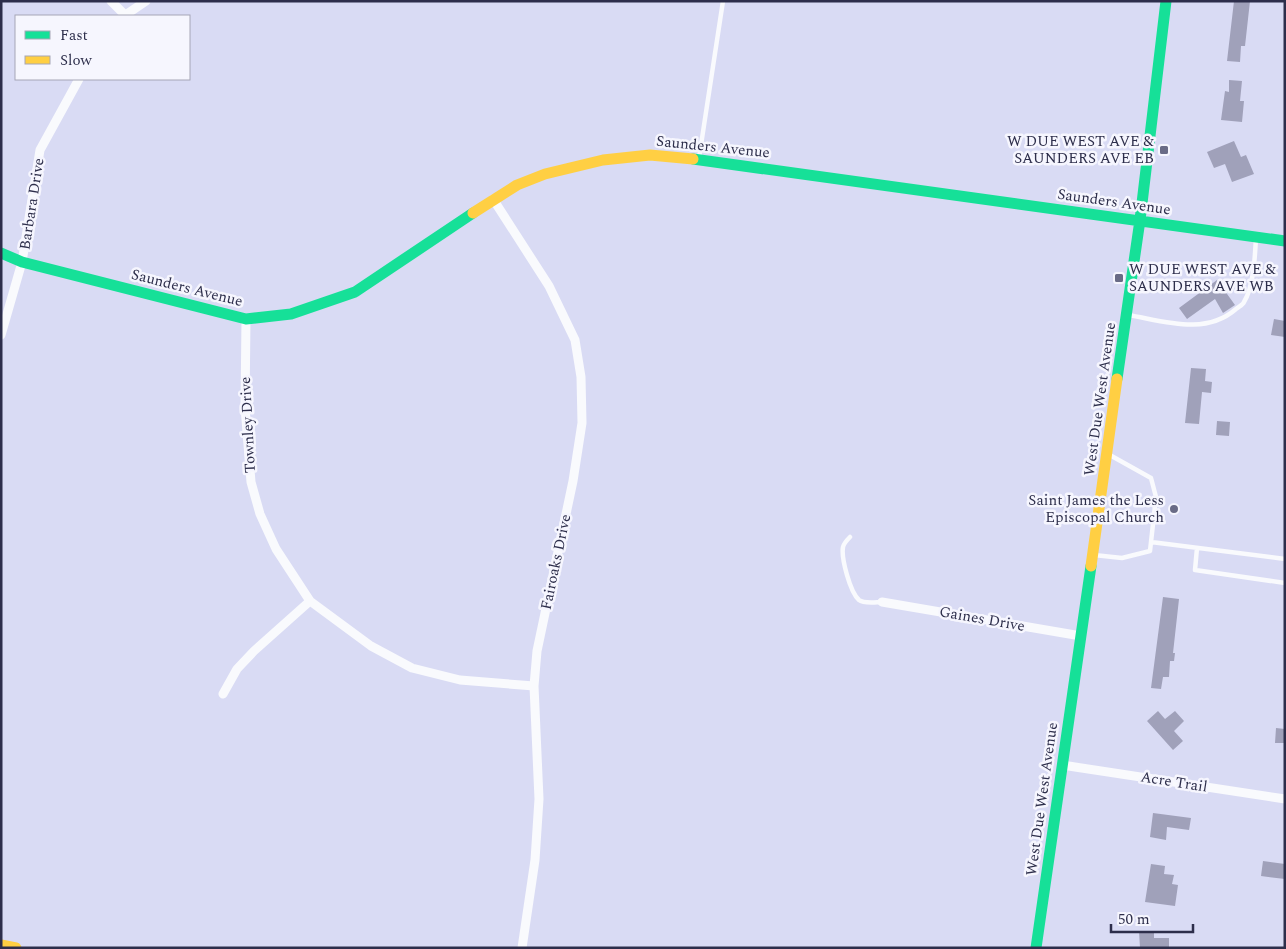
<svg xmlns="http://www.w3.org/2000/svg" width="1286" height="949" font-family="Spectral,serif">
<rect width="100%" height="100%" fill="#d9dbf4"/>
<path fill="#a0a1ba" d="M 1234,1 L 1250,1 L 1245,46 L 1241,46 L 1240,62 L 1227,61 Z
M 1229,80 L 1242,81 L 1240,101 L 1244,101 L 1242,122 L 1221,120 L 1225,91 L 1229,92 Z
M 1234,141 L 1241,157 L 1246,155 L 1254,174 L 1232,182 L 1225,164 L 1214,168 L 1207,152 Z
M 1217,280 L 1235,305 L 1223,313 L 1215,299 L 1187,319 L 1179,308 Z
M 1274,319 L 1285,321 L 1285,337 L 1271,335 Z
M 1191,368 L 1206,369 L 1205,381 L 1212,382 L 1211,393 L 1202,392 L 1199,424 L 1185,423 Z
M 1217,421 L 1230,422 L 1229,436 L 1216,435 Z
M 1163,597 L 1179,599 L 1173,653 L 1175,653 L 1174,661 L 1170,661 L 1169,677 L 1163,677 L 1161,689 L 1151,688 Z
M 1158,711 L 1165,719 L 1175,711 L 1184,721 L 1174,731 L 1183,741 L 1173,750 L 1147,721 Z
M 1276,728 L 1285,729 L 1285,743 L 1275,743 Z
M 1153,813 L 1191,818 L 1189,830 L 1167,827 L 1166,840 L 1150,837 Z
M 1263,861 L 1285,864 L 1285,879 L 1261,876 Z
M 1151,864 L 1165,866 L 1164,874 L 1174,875 L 1172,884 L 1178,885 L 1175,906 L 1145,902 Z
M 1139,931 L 1154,931 L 1154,938 L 1169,938 L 1169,948 L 1140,948 Z"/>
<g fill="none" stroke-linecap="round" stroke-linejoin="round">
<path stroke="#f9fafd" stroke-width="4.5" d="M 699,158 L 723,1
M 1128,315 C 1164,321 1205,336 1236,309 C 1238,307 1243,305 1244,302 C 1254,286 1255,255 1256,237
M 850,537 C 847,540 844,543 843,547 C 841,558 850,592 859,600 C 864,604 876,602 882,602
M 1151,542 L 1285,559
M 1197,548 L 1195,570 L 1285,583
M 1094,555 L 1122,558 L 1150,551 L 1156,497 L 1151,478 L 1108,454"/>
<path stroke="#f9fafd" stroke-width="9" d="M 111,1 L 125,15
M 124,16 L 146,1
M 493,199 L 549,286 L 575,340 L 581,377 L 582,423 L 573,481 L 537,651 L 534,686 L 539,799 L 535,860 L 522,948
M 246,319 L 245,407 L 251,482 L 260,514 L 276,549 L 310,601 L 371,646 L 412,668 L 460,680 L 534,686
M 1,335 L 22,262 L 40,150 L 79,79
M 882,602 L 1081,636
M 223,694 L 237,669 L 254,651 L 310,601
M 1062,765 L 1285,799"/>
<path stroke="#16e098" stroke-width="11" d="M 693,159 L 1285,241
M 1,253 L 22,262 L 246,319 L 291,314 L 355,292 L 473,213
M 1117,379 L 1140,220 L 1166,1
M 1036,948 L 1091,566"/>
<path stroke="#ffcf43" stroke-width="11" d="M 473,213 L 517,185 L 545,174 L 603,160 L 650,155 L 693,159
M 1091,566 L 1117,379
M 1,945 L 16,948"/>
</g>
<g fill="#696b86" stroke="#f6f6fe" stroke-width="2">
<rect x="1159" y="145" width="10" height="10" rx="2.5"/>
<rect x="1114" y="273" width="10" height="10" rx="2.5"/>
<circle cx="1174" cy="509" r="5"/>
</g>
<g text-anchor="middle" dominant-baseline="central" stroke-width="5" stroke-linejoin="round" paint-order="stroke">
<g font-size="15" fill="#2d2e4b" stroke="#f6f6fe" text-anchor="end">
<text x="1154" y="141">W DUE WEST AVE &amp;<tspan x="1154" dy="17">SAUNDERS AVE EB</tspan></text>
<text x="1129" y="269" text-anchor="start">W DUE WEST AVE &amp;<tspan x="1129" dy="17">SAUNDERS AVE WB</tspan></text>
<text x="1164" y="500">Saint James the Less<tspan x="1164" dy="17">Episcopal Church</tspan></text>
</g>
<g font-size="15" fill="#2d2e4b" stroke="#f6f6fe">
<text transform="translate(713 147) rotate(6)">Saunders Avenue</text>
<text transform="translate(1114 202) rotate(8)">Saunders Avenue</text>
<text transform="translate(32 204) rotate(-81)">Barbara Drive</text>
<text transform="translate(187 288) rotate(14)">Saunders Avenue</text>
<text transform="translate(1100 399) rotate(-82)">West Due West Avenue</text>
<text transform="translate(248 425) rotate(-93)">Townley Drive</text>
<text transform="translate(556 562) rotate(-78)">Fairoaks Drive</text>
<text transform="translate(982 619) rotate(10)">Gaines Drive</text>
<text transform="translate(1174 782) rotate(9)">Acre Trail</text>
<text transform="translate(1042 799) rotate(-82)">West Due West Avenue</text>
</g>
</g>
<rect width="1286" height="949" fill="none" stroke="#2d2e4b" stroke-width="5"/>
<rect x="15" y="15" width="175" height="65" fill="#f6f6fe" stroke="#a6a6b6"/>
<rect x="25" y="31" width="25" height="8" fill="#16e098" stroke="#a6a6b6"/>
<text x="60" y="40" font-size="15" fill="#2d2e4b">Fast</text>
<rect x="25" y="56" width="25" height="8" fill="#ffcf43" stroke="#a6a6b6"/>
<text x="60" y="65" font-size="15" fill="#2d2e4b">Slow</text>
<path d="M1111 924v8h82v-8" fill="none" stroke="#2d2e4b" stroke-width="2.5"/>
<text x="1118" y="924" font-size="15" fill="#2d2e4b" stroke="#f6f6fe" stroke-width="4" paint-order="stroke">50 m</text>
</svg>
